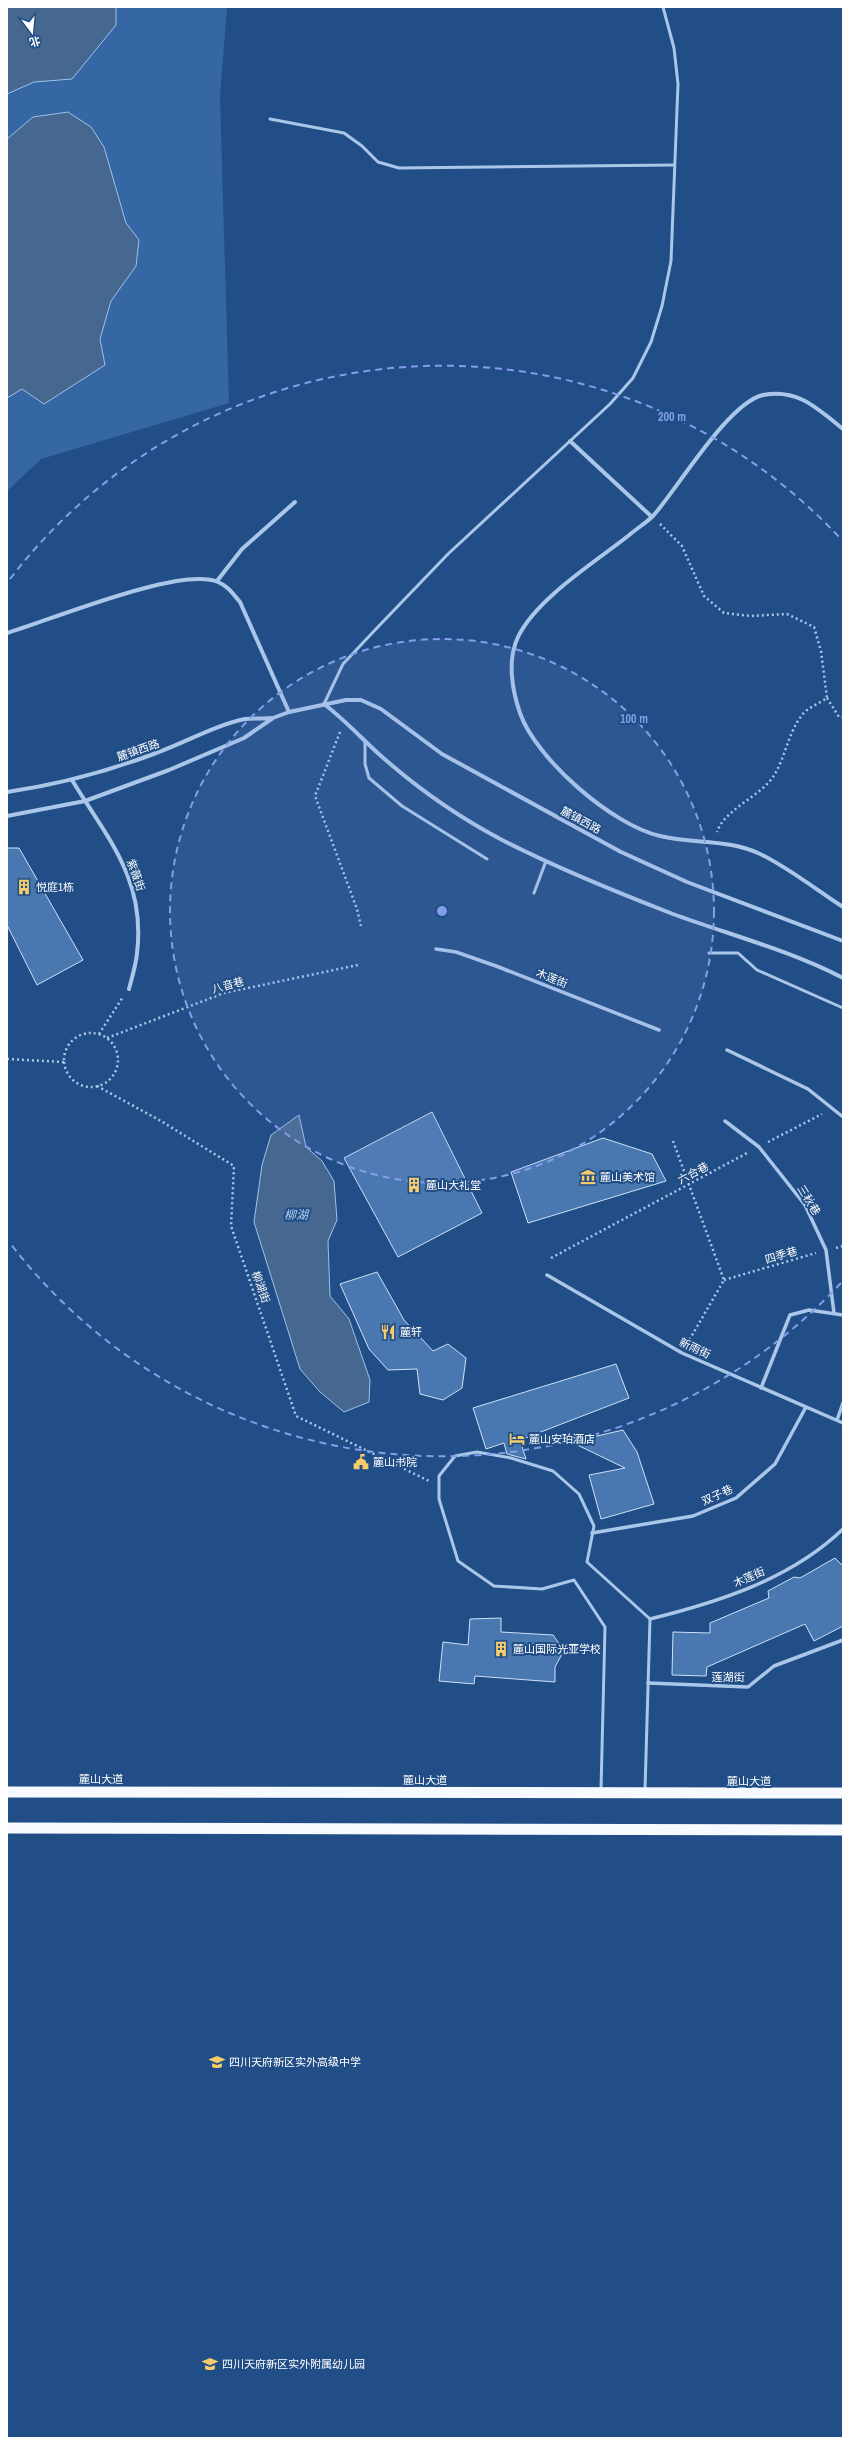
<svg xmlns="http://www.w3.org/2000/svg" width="850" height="2445" font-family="'Archivo Narrow','Noto Sans SC',sans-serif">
<rect width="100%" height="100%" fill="#214e86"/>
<path fill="#3467a3" d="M 7,7 L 227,7 L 220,97 L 229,403 L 41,459 L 7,491 Z"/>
<path fill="#466790" stroke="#9ec2eb" d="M 7,7 L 116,7 L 116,25 L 72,79 L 34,82 L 7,94 Z
M 68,112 L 91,127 L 104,147 L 126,223 L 139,240 L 136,266 L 111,301 L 100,339 L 105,365 L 44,404 L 22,389 L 7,398 L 7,139 L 33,117 Z
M 299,1115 L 306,1147 L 322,1161 L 334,1181 L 337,1220 L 328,1241 L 330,1296 L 349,1319 L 370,1380 L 369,1402 L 344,1412 L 320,1392 L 300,1369 L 254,1222 L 262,1165 L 271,1135 Z"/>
<path fill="#4977af" stroke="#cfe1f7" d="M 7,848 L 19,848 L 83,960 L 37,985 L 7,925 Z
M 432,1112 L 482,1213 L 398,1257 L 344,1158 Z
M 603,1138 L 652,1154 L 666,1181 L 528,1223 L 511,1172 Z
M 377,1272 L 404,1320 L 433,1351 L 448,1344 L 466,1358 L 462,1388 L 443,1400 L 420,1394 L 417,1369 L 388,1370 L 369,1349 L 340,1284 Z
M 616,1364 L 629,1398 L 520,1440 L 526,1459 L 507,1454 L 504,1443 L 486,1449 L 473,1408 Z
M 623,1430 L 637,1452 L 654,1504 L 601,1519 L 589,1475 L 625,1468 L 571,1442 Z
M 835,1558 L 843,1566 L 843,1626 L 814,1641 L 805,1624 L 707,1667 L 706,1676 L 672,1675 L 673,1632 L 710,1633 L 710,1623 L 769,1598 L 768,1591 L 794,1577 L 800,1578 Z
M 501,1618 L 501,1632 L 553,1635 L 560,1645 L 561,1656 L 555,1667 L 555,1682 L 475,1676 L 474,1684 L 439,1681 L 443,1642 L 468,1645 L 470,1619 Z"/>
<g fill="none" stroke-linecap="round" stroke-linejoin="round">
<path stroke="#aac7ea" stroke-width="2.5" stroke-dasharray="2 3" stroke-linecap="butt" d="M 660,524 L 682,546 L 704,596 L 724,613 L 751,616 L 787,614 L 814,627 L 821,651 L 827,698 C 820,703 807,708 802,715 C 788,733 785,759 773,777 C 759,797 724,810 717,832
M 827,698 L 839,717 L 843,717
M 340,732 L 315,796 L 357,909 L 361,926
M64 1060a27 27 0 1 1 54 0a27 27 0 1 1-54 0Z
M 99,1034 L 123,997
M 107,1038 L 224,993 L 358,965
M 7,1059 L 64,1062
M 97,1086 L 161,1121 L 234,1166 L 231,1226 L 296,1416 L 429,1481
M 673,1141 L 724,1280 L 687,1344
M 768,1142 L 822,1114
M 836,1248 L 843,1246
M 551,1258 L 749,1152
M 724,1280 L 816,1253"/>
<path stroke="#aac7ea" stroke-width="3" d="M 270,119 L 344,133 L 362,146 L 378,162 L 399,168 L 673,165
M 324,704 L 343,664 L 375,630 L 448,554 L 610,404 L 633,378 L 651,342 L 662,306 L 671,261 L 678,84 L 674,48 L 663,7
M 365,740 L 365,764 L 369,778 L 402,806 L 487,859
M 534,893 L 546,861
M 709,953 L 738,953 L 757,970 L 843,1008
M 601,1790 L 605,1627 L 574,1580 L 542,1589 L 494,1586 L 458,1561 L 439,1499 L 439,1476 L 455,1456 L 477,1452 L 511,1458 L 553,1471 L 579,1494 L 594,1526 L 587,1562 L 650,1619 L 645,1790"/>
<path stroke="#aac7ea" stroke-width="3.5" d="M 436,949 L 456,952 L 496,966 L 659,1030
M 727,1050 L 808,1089 L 843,1117
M 725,1121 L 759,1147 L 805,1205 L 826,1250 L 834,1313
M 547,1275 L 682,1353 L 843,1423
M 761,1388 L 790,1315 L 809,1310 L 843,1315
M 837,1420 L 843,1403
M 592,1533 L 693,1516 L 736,1498 L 775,1464 L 806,1407
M 650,1619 C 719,1602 791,1579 843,1529
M 648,1683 L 748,1687 L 774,1666 L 843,1640"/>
<path stroke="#aac7ea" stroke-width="4" d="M 843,429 C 818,409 798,388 763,395 C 728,403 678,488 653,516 C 646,523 636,529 628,536 C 595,562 536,599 518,637 C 507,660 512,690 520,713 C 536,759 612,825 660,836 C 692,844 728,839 758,853 C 785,865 818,891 843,907
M 570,441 L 652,517
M 217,581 L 242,549 L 295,502
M 7,633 C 51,620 180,566 218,582 C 228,586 233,594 240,602 L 289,712
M 324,704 C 345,720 361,738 380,755 C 417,788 460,818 504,841 C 559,869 616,892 673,914 C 730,935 789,950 843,978
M 72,780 C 107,838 146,879 137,953 C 136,965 132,977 129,989
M 7,792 C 55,785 102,773 148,756 C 181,745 212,726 245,719 C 253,718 263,719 272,718
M 7,816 L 85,801 L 169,770 L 244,738 L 273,718 L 289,712 L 346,700 L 361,700 L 381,709 L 442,754 L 621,852 L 687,882 L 843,941"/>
<path stroke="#f6fafe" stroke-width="11" d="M 7,1792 L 843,1793
M 7,1828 L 843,1830"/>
</g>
<circle cx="442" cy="911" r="272" fill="#839eea" fill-opacity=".12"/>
<g fill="none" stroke="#839eea" stroke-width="2" stroke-dasharray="7 5">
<circle cx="442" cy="911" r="272"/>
<path d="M841 1283A545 545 0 0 1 10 1243M10 579A545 545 0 0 1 841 539"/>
</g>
<defs>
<symbol id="building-bare" viewBox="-9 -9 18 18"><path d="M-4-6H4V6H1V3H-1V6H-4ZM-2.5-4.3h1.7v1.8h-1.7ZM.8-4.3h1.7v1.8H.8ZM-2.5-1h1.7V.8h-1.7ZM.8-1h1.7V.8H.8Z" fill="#f7cd6b" stroke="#214e86" stroke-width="2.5" paint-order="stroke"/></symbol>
<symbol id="museum-bare" viewBox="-9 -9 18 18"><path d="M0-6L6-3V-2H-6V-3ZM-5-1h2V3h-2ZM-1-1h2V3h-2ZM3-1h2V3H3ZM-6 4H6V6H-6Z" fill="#f7cd6b" stroke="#214e86" stroke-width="2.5" paint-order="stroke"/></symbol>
<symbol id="restaurant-bare" viewBox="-9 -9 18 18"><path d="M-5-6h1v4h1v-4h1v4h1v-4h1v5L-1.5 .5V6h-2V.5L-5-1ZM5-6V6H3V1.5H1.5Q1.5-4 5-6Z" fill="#f7cd6b" stroke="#214e86" stroke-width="2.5" paint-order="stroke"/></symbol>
<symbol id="hotel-bare" viewBox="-9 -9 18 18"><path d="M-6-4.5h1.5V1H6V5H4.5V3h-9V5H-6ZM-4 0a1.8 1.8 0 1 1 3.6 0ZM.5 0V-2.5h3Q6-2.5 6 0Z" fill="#f7cd6b" stroke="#214e86" stroke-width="2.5" paint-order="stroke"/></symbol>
<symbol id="civic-bare" viewBox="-9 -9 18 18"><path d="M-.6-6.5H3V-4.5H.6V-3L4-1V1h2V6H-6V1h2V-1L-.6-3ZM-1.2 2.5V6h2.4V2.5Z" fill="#f7cd6b" stroke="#214e86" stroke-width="2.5" paint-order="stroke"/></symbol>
<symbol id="school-bare" viewBox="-9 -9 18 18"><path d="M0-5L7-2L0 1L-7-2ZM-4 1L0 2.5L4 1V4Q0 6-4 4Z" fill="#f7cd6b" stroke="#214e86" stroke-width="2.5" paint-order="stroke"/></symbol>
</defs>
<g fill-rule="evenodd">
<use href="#building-bare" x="13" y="876" width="22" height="22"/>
<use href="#museum-bare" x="577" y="1166" width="22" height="22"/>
<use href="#building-bare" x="403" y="1174" width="22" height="22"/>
<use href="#restaurant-bare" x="377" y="1321" width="22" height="22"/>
<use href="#hotel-bare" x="506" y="1428" width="22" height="22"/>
<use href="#civic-bare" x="350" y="1451" width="22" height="22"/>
<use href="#building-bare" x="490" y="1638" width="22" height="22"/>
<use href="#school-bare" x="206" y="2051" width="22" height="22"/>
<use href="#school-bare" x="199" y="2353" width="22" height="22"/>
</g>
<g text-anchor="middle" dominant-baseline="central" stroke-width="4" stroke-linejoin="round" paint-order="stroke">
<g font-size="11" fill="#fff" stroke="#214e86">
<text transform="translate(138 750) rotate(-19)">麓镇西路</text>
<text transform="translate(581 820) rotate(28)">麓镇西路</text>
<text transform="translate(136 875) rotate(71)">紫薇街</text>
<text transform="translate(552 978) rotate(22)">木莲街</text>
<text transform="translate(228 985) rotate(-15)">八音巷</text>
<text transform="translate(693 1173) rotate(-28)">六合巷</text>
<text transform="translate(809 1200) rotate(59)">三秋巷</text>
<text transform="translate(781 1255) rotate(-16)">四季巷</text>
<text transform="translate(261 1287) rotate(71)">柳湖街</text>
<text transform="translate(695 1348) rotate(25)">新雨街</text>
<text transform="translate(717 1495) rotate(-25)">双子巷</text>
<text transform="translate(749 1577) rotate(-24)">木莲街</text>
<text x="728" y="1677">莲湖街</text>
<text x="101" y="1779">麓山大道</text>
<text x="425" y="1780">麓山大道</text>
<text x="749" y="1781">麓山大道</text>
</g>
<g font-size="11" fill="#fff" stroke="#214e86" text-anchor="start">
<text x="36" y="887">悦庭1栋</text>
<text x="600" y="1177">麓山美术馆</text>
<text x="426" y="1185">麓山大礼堂</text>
<text x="400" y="1332">麓轩</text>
<text x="529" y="1439">麓山安珀酒店</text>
<text x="373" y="1462">麓山书院</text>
<text x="513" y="1649">麓山国际光亚学校</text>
<text x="229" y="2062">四川天府新区实外高级中学</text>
<text x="222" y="2364">四川天府新区实外附属幼儿园</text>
</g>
<g font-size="12" font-style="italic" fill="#b6d1f1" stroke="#214e86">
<text x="296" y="1215">柳湖</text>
</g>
</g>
<circle cx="442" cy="911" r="6" fill="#839eea" stroke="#214e86" stroke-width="2"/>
<g font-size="12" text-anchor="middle" font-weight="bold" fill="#839eea" stroke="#214e86" stroke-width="4" stroke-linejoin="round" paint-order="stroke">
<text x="672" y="421">200 m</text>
<text x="634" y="723">100 m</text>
</g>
<rect width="850" height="2445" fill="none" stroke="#ffffff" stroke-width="16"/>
<g transform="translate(32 32) rotate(164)" stroke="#214e86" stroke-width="3" paint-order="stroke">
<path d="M0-3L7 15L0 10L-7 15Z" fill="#ffffff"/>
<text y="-6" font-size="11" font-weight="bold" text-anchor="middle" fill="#ffffff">北</text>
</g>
</svg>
